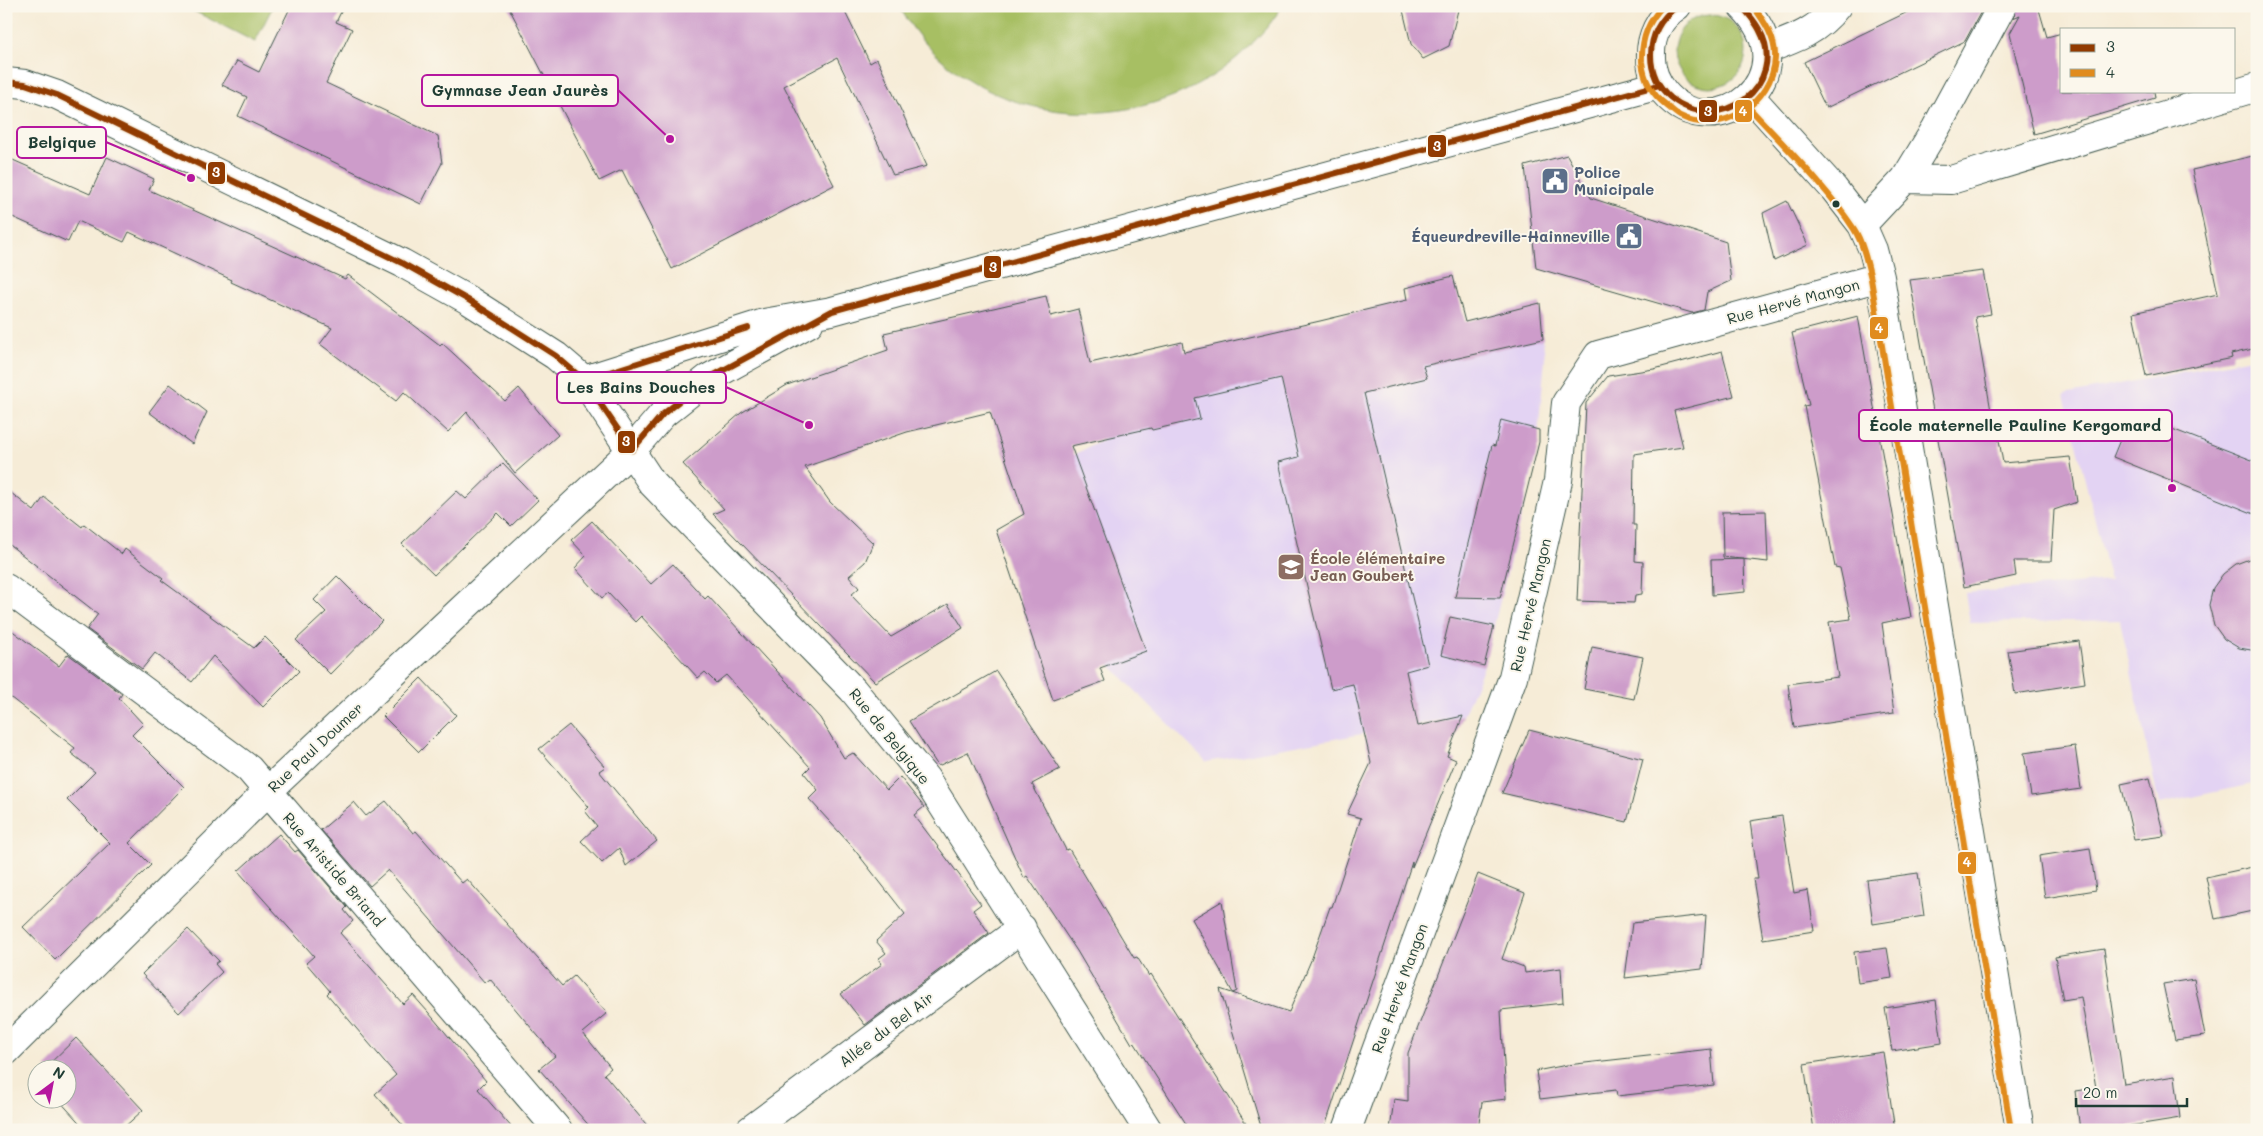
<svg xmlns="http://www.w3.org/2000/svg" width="2263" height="1136" font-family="Mali,sans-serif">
<rect width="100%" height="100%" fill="#fbf7ec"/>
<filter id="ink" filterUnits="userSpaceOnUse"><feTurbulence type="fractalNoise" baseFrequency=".02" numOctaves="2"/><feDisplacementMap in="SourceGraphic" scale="10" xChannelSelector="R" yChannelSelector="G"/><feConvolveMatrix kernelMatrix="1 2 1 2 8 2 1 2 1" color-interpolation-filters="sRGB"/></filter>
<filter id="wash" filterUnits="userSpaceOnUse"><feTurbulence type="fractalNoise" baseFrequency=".0096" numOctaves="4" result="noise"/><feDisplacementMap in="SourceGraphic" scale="20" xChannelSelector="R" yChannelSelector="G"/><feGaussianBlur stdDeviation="1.12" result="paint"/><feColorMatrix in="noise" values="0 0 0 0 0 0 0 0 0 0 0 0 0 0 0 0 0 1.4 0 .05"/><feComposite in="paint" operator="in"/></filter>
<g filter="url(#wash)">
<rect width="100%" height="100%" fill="#f6ecd7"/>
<path fill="#e3d3f3" d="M 1453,276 L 1465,322 L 1539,303 L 1545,359 L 1536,456 L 1484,666 L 1463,716 L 1206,762 L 1109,664 L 1038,469 L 1074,455 L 1107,438 L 1144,398 L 1133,353 L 1182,342 L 1185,352 L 1320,321 L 1407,300 L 1405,288 Z
M 2257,357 L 2257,783 L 2159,804 L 2120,620 L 1970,623 L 1965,593 L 2110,581 L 2064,395 Z"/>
<path fill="#a7bf64" stroke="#637e4c" d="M 184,6 L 273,6 L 255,42 Z
M 899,6 L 1282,6 C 1271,25 1256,40 1240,55 C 1140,145 967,130 899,6 Z
M1674 51a36 36 0 1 1 72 0a36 36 0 1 1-72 0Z"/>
<g id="blocks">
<path fill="#cd9cca" d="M 291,6 L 344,6 L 336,22 L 352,29 L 326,83 L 438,136 L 442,163 L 421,204 L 238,116 L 247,97 L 222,85 L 237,61 L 259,72 Z
M 508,6 L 842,6 L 870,63 L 877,59 L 927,166 L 893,175 L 837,58 L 784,86 L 834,185 L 672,269 L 622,170 L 599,181 Z
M 1402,6 L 1459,6 L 1449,46 L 1423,59 L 1411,44 Z
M 1920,6 L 1984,6 L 1965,41 L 1826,108 L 1804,62 Z
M 2018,6 L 2038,6 L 2047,37 L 2062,33 L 2062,91 L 2154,91 L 2155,98 L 2034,134 L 2010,33 L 2020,15 L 2013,18 Z
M 1567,155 L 1591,198 L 1726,242 L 1731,281 L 1707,292 L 1704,310 L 1692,313 L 1536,268 L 1525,166 Z
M 2257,155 L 2257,348 L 2231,354 L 2232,358 L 2146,376 L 2133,313 L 2218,294 L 2192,170 Z
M 6,157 L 90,194 L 107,157 L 154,179 L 149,190 L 345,279 L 348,275 L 440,345 L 442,343 L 505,401 L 519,388 L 558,435 L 515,473 L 467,412 L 448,432 L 404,392 L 396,401 L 320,344 L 332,328 L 231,282 L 232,280 L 129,232 L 124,242 L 78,221 L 68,242 L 6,214 Z
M 1787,201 L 1808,245 L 1774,261 L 1763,213 Z
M 1983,271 L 1991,314 L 1975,317 L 1991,411 L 1994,411 L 2003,463 L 2070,457 L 2077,502 L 2054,510 L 2051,561 L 2014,561 L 2016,576 L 1964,587 L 1910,280 Z
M 1453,276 L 1465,322 L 1540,303 L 1543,339 L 1423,366 L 1427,378 L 1364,393 L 1428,665 L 1406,671 L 1418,726 L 1463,716 L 1447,756 L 1456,760 L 1412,867 L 1412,862 L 1324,1130 L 1262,1130 L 1220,989 L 1289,1012 L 1312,958 L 1330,907 L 1332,907 L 1361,818 L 1347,814 L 1371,763 L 1353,684 L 1331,689 L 1278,462 L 1299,457 L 1281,378 L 1195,398 L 1200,419 L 1152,430 L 1151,428 L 1071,446 L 1146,651 L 1100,668 L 1105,681 L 1053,700 L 996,530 L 1024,514 L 990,412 L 907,432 L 805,467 L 830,502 L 873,543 L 865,562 L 849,576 L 859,588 L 851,595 L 891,637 L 948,604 L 963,628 L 875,682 L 713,514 L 724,509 L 683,464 L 741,413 L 787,385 L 888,350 L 884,333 L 1046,296 L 1051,316 L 1078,309 L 1090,363 L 1182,342 L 1184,352 L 1320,321 L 1407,300 L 1405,288 Z
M 1858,316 L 1911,617 L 1882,623 L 1894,713 L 1794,728 L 1788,684 L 1838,677 L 1829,622 L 1851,619 L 1840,568 L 1835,567 L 1804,406 L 1809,405 L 1792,333 Z
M 1722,351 L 1734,396 L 1674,411 L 1683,447 L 1634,454 L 1633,525 L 1636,525 L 1635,561 L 1643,562 L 1642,594 L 1635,595 L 1634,603 L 1577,601 L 1586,403 L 1608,376 L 1654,369 Z
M 170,384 L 207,412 L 192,444 L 149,412 Z
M 2131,413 L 2257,462 L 2257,515 L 2113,457 Z
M 1501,420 L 1539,430 L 1539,442 L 1500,598 L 1455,597 L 1492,445 L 1495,446 Z
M 503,463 L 538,500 L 511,526 L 498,513 L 434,575 L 402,544 L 457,491 L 466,499 Z
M 6,489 L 34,511 L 44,497 L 82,527 L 84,524 L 122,554 L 125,549 L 163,578 L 161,580 L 254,648 L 265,637 L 299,671 L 263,707 L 213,656 L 192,682 L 155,653 L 142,669 L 87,629 L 98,614 L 6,542 Z
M 1766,511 L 1768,562 L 1723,557 L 1722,512 Z
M 592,521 L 651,584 L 673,564 L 705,599 L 708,596 L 820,718 L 844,758 L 853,753 L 887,790 L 900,777 L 924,807 L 914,815 L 981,904 L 973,910 L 989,933 L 865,1025 L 841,994 L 882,964 L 878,959 L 886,953 L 876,941 L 905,914 L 850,844 L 809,799 L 818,790 L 804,773 L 810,767 L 726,675 L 716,683 L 705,672 L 698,678 L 641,616 L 635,622 L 608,593 L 602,598 L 575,568 L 586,556 L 571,540 Z
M 2257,556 L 2257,651 L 2239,648 L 2224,639 L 2214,625 L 2209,605 L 2213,588 L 2223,574 L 2236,564 Z
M 1744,559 L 1745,592 L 1712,595 L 1711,560 Z
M 337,576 L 382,621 L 330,674 L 296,640 L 326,612 L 314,600 Z
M 1450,617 L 1494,626 L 1484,666 L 1441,655 Z
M 6,626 L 59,666 L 68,654 L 122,694 L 119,698 L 143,724 L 132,735 L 184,787 L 129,843 L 151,865 L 55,960 L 23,927 L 110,843 L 67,800 L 95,772 L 71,753 L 75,748 L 6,694 Z
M 2079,641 L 2085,683 L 2015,694 L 2008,651 Z
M 1592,647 L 1643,657 L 1634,699 L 1584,689 Z
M 996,671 L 1060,769 L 1032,784 L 1066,850 L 1069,849 L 1134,958 L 1137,957 L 1149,976 L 1151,974 L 1250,1130 L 1190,1130 L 1134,1042 L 1132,1044 L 1077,951 L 1027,876 L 1024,878 L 968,752 L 938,766 L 909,721 Z
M 421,678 L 456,715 L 419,752 L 383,716 Z
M 569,725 L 605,767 L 599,771 L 657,841 L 626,866 L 619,848 L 602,863 L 581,841 L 597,826 L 585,811 L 589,807 L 539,749 Z
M 1529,730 L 1643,759 L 1627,822 L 1502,793 Z
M 2075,746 L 2081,789 L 2031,796 L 2024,753 Z
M 2150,778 L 2164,836 L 2134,840 L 2121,784 Z
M 386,801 L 413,833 L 416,831 L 462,883 L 467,879 L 562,986 L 574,976 L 607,1013 L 583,1033 L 611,1068 L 604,1074 L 651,1130 L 593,1130 L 539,1069 L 555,1056 L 490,979 L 485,983 L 388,870 L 370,886 L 321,830 L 354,802 L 366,816 Z
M 1782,816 L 1794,893 L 1808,890 L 1814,931 L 1763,939 L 1753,879 L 1758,879 L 1750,821 Z
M 279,834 L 295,852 L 298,850 L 347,907 L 344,910 L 353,921 L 340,933 L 403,1004 L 413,995 L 428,1012 L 486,1081 L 478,1089 L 514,1130 L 407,1130 L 375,1094 L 396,1075 L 327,994 L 330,991 L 306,963 L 314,956 L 238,871 Z
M 2090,848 L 2096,890 L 2045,898 L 2039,856 Z
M 2257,866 L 2257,910 L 2215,919 L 2206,877 Z
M 1918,873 L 1924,916 L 1873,924 L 1867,880 Z
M 1478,874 L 1525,893 L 1502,959 L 1524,967 L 1525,973 L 1561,968 L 1563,1003 L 1501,1010 L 1506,1099 L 1482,1102 L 1478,1130 L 1390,1130 L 1394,1099 L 1408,1101 L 1408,1053 Z
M 1222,901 L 1237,991 L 1233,993 L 1192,919 Z
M 1706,915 L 1702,969 L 1625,978 L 1632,923 Z
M 188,929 L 219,961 L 215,964 L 222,972 L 179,1013 L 142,974 Z
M 1887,948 L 1892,978 L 1858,983 L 1854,952 Z
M 2104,949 L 2124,1084 L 2175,1076 L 2180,1118 L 2130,1126 L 2130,1130 L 2080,1130 L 2075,1091 L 2096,1088 L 2081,997 L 2063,1000 L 2055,957 Z
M 2194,979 L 2205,1036 L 2175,1040 L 2163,984 Z
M 1936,1000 L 1942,1043 L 1892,1051 L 1885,1008 Z
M 76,1038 L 143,1110 L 121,1130 L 86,1130 L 57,1098 L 68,1098 L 68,1068 L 45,1068 Z
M 1711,1049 L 1714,1085 L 1617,1096 L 1616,1090 L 1540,1099 L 1536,1071 L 1567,1065 Z
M 1883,1052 L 1895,1130 L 1814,1130 L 1804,1064 Z"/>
</g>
</g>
<g filter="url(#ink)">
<use href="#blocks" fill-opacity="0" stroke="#3f574c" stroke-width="1"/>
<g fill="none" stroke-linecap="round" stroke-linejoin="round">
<defs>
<path id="minor" d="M 1677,6 C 1659,18 1650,37 1651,58 C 1651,71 1656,82 1664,92 C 1714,152 1812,75 1742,6
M 1767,49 C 1795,39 1818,31 1837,6
M 6,82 L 25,84 L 57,95 L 402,263 L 470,301 L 556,356 L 584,380 L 652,483 L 853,690 L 926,779 L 1148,1130
M 1750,96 L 1834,189 L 1862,225 L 1873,250 L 1880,277 L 2020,1130
M 1905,179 L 1951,180 L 2257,87
M 1862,225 L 1905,179 L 1936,128 L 2002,6
M 584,380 L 764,323 L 832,311 L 1659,85
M 6,588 L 249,769 L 558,1130
M 6,1051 L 268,791 L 632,450 L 663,414 L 707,379 L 809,323
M 750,1130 L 1022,928
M 1347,1130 L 1513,677 L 1558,481 L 1566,403 L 1598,355 L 1880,277"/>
</defs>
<use href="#minor" stroke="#3f574c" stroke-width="30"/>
<use href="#minor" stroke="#fff" stroke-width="28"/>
<defs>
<path id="bus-1" d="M 1677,6 C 1661,18 1651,34 1651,55 C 1651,73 1658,87 1671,98 C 1722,138 1788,83 1760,31 C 1756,22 1748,14 1742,6
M 6,82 L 25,84 L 57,95 L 402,263 L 470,301 L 556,356 L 584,380 L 632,450 L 663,414 L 707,379 L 832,311 L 1659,85
M 584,380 L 748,328"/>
<path id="bus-2" d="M 1663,6 C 1648,21 1641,41 1642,62 C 1644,79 1652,94 1665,104 C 1670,108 1675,113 1680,116 C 1722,137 1773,102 1775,58 C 1776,38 1764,21 1753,6
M 1744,102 C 1780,142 1824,183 1854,229 C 1863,243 1867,262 1871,279 L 2011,1130"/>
</defs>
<use href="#bus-1" stroke="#fbf7ec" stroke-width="10"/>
<use href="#bus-2" stroke="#fbf7ec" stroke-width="10"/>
<use href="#bus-1" stroke="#913b01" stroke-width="6"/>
<use href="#bus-2" stroke="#e08b1e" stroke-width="6"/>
</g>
</g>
<defs>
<symbol id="civic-square" viewBox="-11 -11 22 22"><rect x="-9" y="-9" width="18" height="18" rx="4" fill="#5c6f8a" stroke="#fbf7ec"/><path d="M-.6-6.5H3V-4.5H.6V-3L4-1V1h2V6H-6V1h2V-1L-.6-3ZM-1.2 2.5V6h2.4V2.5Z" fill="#fff"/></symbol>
<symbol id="school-square" viewBox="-11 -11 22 22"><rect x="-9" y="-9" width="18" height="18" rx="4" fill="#8d6e63" stroke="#fbf7ec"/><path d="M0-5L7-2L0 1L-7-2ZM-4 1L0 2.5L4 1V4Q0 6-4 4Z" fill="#fff"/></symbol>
</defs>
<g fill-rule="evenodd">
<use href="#civic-square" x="1539" y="165" width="32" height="32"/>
<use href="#civic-square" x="1613" y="220" width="32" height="32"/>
<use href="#school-square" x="1275" y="551" width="32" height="32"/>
</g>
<circle fill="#1f3d34" stroke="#fbf7ec" stroke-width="2" cx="1836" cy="204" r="4.5"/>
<g text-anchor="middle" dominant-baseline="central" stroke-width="4" stroke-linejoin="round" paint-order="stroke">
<g font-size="15" font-weight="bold" fill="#4e5e75" stroke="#fbf7ec" text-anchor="start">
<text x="1574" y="172">Police<tspan x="1574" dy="17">Municipale</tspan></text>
<text x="1610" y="236" text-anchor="end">Équeurdreville-Hainneville</text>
</g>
<g font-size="15" fill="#1f3d34" stroke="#fbf7ec">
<text transform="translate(1793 301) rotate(-15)">Rue Hervé Mangon</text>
<text transform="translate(1530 605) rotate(-77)">Rue Hervé Mangon</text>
<text transform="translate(890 736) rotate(51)">Rue de Belgique</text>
<text transform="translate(315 747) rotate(-43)">Rue Paul Doumer</text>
<text transform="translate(334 869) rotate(49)">Rue Aristide Briand</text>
<text transform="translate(1399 988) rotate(-70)">Rue Hervé Mangon</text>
<text transform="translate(886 1029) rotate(-37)">Allée du Bel Air</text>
</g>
<g font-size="15" font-weight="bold" fill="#785e54" stroke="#fbf7ec" text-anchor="start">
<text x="1310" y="558">École élémentaire<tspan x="1310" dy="17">Jean Goubert</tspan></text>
</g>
</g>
<path fill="none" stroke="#b5179e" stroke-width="2" d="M670 139L618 90M191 178L106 142M809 425L726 387M2172 488L2172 426"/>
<g fill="#b5179e" stroke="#fbf7ec" stroke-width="2">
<circle cx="670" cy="139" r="5"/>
<circle cx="191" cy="178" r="5"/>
<circle cx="809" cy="425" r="5"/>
<circle cx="2172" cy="488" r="5"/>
</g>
<g fill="#fbf7ec" stroke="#b5179e" stroke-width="2">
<rect x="422" y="75" width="196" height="31" rx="5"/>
<rect x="17" y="127" width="89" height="31" rx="5"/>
<rect x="557" y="372" width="169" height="31" rx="5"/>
<rect x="1859" y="410" width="313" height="31" rx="5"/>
</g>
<g font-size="16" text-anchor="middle" font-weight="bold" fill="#1f3d34">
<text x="520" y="96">Gymnase Jean Jaurès</text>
<text x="62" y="148">Belgique</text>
<text x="641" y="393">Les Bains Douches</text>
<text x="2015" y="431">École maternelle Pauline Kergomard</text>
</g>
<g stroke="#fbf7ec" stroke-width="2">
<rect x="1734" y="99" width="19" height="24" rx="5" fill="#e08b1e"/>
<rect x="1698" y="99" width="20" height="24" rx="5" fill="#913b01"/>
<rect x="1427" y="134" width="20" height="24" rx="5" fill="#913b01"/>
<rect x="207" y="161" width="19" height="24" rx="5" fill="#913b01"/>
<rect x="983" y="255" width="19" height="24" rx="5" fill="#913b01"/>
<rect x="1869" y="316" width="20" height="24" rx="5" fill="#e08b1e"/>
<rect x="617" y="430" width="19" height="24" rx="5" fill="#913b01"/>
<rect x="1957" y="851" width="20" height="24" rx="5" fill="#e08b1e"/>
</g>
<g font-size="14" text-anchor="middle" font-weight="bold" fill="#fff">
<text x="1743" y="116">4</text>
<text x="1708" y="116">3</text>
<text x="1437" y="151">3</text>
<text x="216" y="177">3</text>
<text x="993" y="272">3</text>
<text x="1879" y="333">4</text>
<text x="626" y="446">3</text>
<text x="1967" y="867">4</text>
</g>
<rect width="2263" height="1136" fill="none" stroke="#fbf7ec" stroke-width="25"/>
<rect x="2060" y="28" width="175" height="65" fill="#fbf7ec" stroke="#a3ada2"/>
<rect x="2070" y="44" width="25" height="8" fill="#913b01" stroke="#a3ada2"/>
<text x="2106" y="52" font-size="15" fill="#1f3d34">3</text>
<rect x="2070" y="69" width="25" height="8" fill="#e08b1e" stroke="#a3ada2"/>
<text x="2106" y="78" font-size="15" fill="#1f3d34">4</text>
<g transform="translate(52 1084) rotate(32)"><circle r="24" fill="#fbf7ec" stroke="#a3ada2"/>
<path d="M0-4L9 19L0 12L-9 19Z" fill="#b5179e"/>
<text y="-8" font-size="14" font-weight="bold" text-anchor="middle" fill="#1f3d34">N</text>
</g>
<path d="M2076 1098v8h111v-8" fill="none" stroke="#1f3d34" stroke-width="2.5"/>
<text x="2083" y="1098" font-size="15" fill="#1f3d34" stroke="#fbf7ec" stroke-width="4" paint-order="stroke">20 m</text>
</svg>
